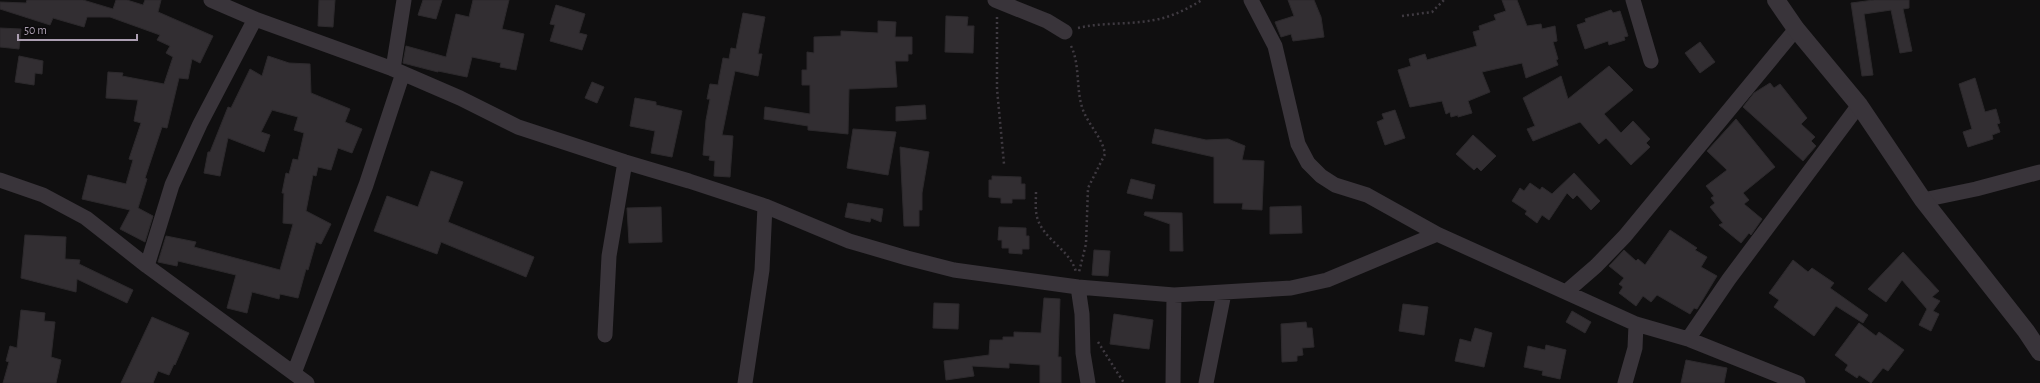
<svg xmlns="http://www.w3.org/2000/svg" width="2040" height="383" font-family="'Alegreya Sans',sans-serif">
<rect width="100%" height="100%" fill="#100f10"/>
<path fill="#322e32" stroke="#2c292c" d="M 27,0 L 83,0 L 113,9 L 116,0 L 127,0 L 143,5 L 145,0 L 161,0 L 158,12 L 213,36 L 200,63 L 192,59 L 188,79 L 179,78 L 167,128 L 162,127 L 145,178 L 147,179 L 138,208 L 153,216 L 145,242 L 120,229 L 130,210 L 82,199 L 88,175 L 126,184 L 133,160 L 129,159 L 141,123 L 134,121 L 138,100 L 106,98 L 108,72 L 123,73 L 122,76 L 164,84 L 173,57 L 166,53 L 170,46 L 157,40 L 160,35 L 110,17 L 87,17 L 84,27 L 53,18 L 50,25 L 0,9 L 0,2 L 26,3 Z
M 319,0 L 335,0 L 333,27 L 318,26 Z
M 423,0 L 442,0 L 436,19 L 418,15 Z
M 473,0 L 509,0 L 502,29 L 524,34 L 516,70 L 500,67 L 501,63 L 472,57 L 467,77 L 438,71 L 438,72 L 403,63 L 406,46 L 446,57 L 456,14 L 469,17 Z
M 1288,0 L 1314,0 L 1321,17 L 1324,37 L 1293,41 L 1291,34 L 1281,37 L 1275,22 L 1294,16 Z
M 1502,0 L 1517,0 L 1527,26 L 1541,24 L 1542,29 L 1555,26 L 1557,41 L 1553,42 L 1558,59 L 1556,60 L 1558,65 L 1526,78 L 1522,63 L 1482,72 L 1490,92 L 1468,101 L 1472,113 L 1458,117 L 1458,115 L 1451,117 L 1450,112 L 1446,114 L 1442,101 L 1410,107 L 1398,70 L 1411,66 L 1409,59 L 1425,54 L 1427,60 L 1477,46 L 1473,32 L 1480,30 L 1479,26 L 1496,20 L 1494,15 L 1506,11 Z
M 1874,0 L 1909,0 L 1909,8 L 1903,9 L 1912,51 L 1900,53 L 1891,10 L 1864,14 L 1873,75 L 1862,76 L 1851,3 Z
M 556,5 L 585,14 L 579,33 L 587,35 L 582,50 L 550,41 L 555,25 L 550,24 Z
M 1611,10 L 1613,13 L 1620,11 L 1628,36 L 1624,37 L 1625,40 L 1609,45 L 1608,41 L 1585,49 L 1577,25 L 1586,22 L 1585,19 Z
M 743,13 L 765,17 L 758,54 L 762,54 L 758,76 L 735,71 L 722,135 L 733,136 L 730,177 L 714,176 L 715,161 L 709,160 L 710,156 L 703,155 L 706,120 L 710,99 L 707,99 L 710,84 L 718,85 L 723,58 L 729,59 L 731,48 L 736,49 Z
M 946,16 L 968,17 L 967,26 L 974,26 L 973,53 L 945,52 Z
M 878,21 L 896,22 L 895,37 L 912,37 L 912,54 L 908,54 L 908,61 L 895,61 L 897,87 L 849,89 L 848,134 L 808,130 L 808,126 L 764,119 L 765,107 L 810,114 L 810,85 L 802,85 L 802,70 L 807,70 L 807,52 L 814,53 L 814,37 L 841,36 L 841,31 L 878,33 Z
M 0,28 L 21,29 L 19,49 L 0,47 Z
M 1700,42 L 1715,62 L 1700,73 L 1685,53 Z
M 19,56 L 43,61 L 42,74 L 35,73 L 34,85 L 15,82 Z
M 268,56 L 289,63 L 310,64 L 311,93 L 350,109 L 345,122 L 362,129 L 352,153 L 338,148 L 331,170 L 318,167 L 316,176 L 313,175 L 306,211 L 331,224 L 321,244 L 316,242 L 308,270 L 306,269 L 298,298 L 280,294 L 279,299 L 252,292 L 247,313 L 227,308 L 236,275 L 178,261 L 177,266 L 158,262 L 166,236 L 196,242 L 194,247 L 280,270 L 293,224 L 283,223 L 284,193 L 282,193 L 286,173 L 289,174 L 293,159 L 298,160 L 304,133 L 294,130 L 298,117 L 272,110 L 261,132 L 270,135 L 264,152 L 228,138 L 220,176 L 204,173 L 208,152 L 210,152 L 228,107 L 231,108 L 250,69 L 262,76 Z
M 1609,66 L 1633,90 L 1604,114 L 1621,133 L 1633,121 L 1650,139 L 1646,143 L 1650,147 L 1631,165 L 1606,138 L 1599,144 L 1580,122 L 1533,141 L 1527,129 L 1535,126 L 1523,98 L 1561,76 L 1568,99 Z
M 1975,78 L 1985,112 L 1996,109 L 2000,123 L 1997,124 L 2000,132 L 1992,135 L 1993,139 L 1968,147 L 1963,132 L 1972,129 L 1959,84 Z
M 592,82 L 604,87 L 597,103 L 585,98 Z
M 1770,83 L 1774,88 L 1780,84 L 1807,118 L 1801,124 L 1815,137 L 1811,141 L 1816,146 L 1803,161 L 1743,107 L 1754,93 Z
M 635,98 L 656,102 L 656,105 L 682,111 L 672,157 L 651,153 L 655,131 L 630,126 Z
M 925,105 L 926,119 L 896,121 L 896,107 Z
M 1395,110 L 1405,138 L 1385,145 L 1377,122 L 1384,119 L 1382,114 Z
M 1736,119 L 1775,167 L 1743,193 L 1749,200 L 1744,204 L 1762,219 L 1751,235 L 1749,233 L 1741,243 L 1719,225 L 1723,223 L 1710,207 L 1715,203 L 1711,198 L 1714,196 L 1706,186 L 1727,170 L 1707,151 Z
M 853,129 L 896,132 L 888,175 L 847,168 Z
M 1155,129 L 1206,140 L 1228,139 L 1245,146 L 1242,160 L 1264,161 L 1262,210 L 1242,209 L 1243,203 L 1214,203 L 1214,157 L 1152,143 Z
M 1473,135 L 1496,156 L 1481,171 L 1477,167 L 1474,170 L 1456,154 Z
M 900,147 L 929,152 L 922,193 L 922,210 L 919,210 L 919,226 L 904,226 Z
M 431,171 L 463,182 L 448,222 L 534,257 L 526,277 L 441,242 L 437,254 L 374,231 L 387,196 L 418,207 Z
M 1574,173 L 1600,201 L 1591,210 L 1577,195 L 1573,199 L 1567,193 L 1549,220 L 1542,215 L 1537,223 L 1525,214 L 1527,211 L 1512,201 L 1520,188 L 1524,191 L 1530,183 L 1540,190 L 1542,187 L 1552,194 Z
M 992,176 L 1021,177 L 1021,184 L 1025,184 L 1025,199 L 1012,199 L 1012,203 L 1001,203 L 1001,198 L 989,197 L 989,180 L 992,180 Z
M 1131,179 L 1155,185 L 1152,199 L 1127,193 Z
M 848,203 L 883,209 L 881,222 L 871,218 L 870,222 L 845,217 Z
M 1301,206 L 1302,233 L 1270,234 L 1270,207 Z
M 661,207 L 662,242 L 629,243 L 627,208 Z
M 1145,212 L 1182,213 L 1183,251 L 1170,251 L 1170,224 L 1144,215 Z
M 999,227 L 1026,228 L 1026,236 L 1029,236 L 1029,249 L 1022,249 L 1022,254 L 1009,253 L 1009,248 L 1002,248 L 1002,240 L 998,240 Z
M 1670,230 L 1697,248 L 1695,250 L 1707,257 L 1701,267 L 1717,276 L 1697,309 L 1694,308 L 1690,314 L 1657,295 L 1651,302 L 1643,296 L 1636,306 L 1619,293 L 1623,287 L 1619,284 L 1624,278 L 1609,266 L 1624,250 L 1636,261 L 1638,259 L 1645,265 Z
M 25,235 L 66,237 L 65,259 L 80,260 L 79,264 L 133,290 L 127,303 L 77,279 L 76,292 L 21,278 Z
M 1094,250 L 1110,251 L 1108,276 L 1092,275 Z
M 1903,252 L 1939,291 L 1932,297 L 1940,301 L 1933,311 L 1939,314 L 1931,331 L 1919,325 L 1927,309 L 1902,280 L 1886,302 L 1868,289 Z
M 1793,260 L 1808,272 L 1812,268 L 1834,283 L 1830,288 L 1868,315 L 1863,323 L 1836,306 L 1814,336 L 1774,307 L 1779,300 L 1769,293 Z
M 1044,298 L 1060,299 L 1058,357 L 1061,357 L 1061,383 L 1040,383 L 1040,365 L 1009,363 L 1009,368 L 972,366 L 974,376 L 946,380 L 944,361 L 989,355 L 990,340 L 1003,340 L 1003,337 L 1014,337 L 1014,332 L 1041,333 Z
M 934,303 L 959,304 L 958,329 L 933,328 Z
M 1403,304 L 1428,307 L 1424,335 L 1399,331 Z
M 21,310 L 45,313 L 44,321 L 55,322 L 51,357 L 61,360 L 56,383 L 3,383 L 9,362 L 6,361 L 10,346 L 17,348 Z
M 1572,311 L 1591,322 L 1585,333 L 1566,322 Z
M 1114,314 L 1153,320 L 1149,349 L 1110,344 Z
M 152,317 L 189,333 L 175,365 L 174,364 L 169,375 L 158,371 L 153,383 L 121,383 Z
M 1306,322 L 1307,328 L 1312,328 L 1314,347 L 1302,348 L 1303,355 L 1297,356 L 1297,361 L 1282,362 L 1281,324 Z
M 1859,323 L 1876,336 L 1879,332 L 1904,350 L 1888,371 L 1883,368 L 1871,383 L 1859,375 L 1857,378 L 1845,370 L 1848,365 L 1835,355 Z
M 1475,328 L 1492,333 L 1484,367 L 1455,361 L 1460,339 L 1471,342 Z
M 1546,345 L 1566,350 L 1560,379 L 1542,375 L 1543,371 L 1524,367 L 1528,346 L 1545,350 Z
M 1686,360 L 1727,368 L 1724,383 L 1681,383 Z"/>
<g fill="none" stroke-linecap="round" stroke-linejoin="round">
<path stroke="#3f3a41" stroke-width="2.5" stroke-dasharray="2 3" stroke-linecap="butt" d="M 1402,16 L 1432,12 L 1444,0
M 997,17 L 997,89 L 1004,164
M 1078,28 C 1103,22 1129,25 1154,20 C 1172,17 1187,9 1202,0
M 1071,46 C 1080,64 1076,88 1082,107 C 1087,124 1102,136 1105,154 L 1088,188 L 1086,244 L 1079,272
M 1036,192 C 1036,201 1035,209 1037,217 C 1043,240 1070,249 1076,272
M 1098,342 L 1124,383"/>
<path stroke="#39343a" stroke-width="15" d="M 211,0 L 255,19 L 393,69 L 460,98 L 518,127 L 625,162 L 689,181 L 765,206 L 849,241 L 907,258 L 954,270 L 1078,287 L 1174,295 L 1291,288 L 1327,280 L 1437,234
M 995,0 L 1047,21 L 1065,32
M 1251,0 L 1275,46 L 1298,144 L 1308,163 L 1321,176 L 1335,185 L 1367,195 L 1437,234 L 1636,324 L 1688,339 L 1798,383
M 1633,0 L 1651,61
M 393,69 L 404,0
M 0,180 L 43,195 L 86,218 L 147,266 L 307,383
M 1923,200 L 1976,189 L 2040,172
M 147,266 L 172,185 L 200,124 L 255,19
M 1078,287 L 1082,314 L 1083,353 L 1088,383
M 1566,292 L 1596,266 L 1625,236 L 1796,29
M 605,335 L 609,256 L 625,162
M 1688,339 L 1729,279 L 1859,105
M 294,373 L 366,185 L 403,73
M 745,383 L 762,270 L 765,206
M 1173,383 L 1174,295
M 1206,383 L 1224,293
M 1625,383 L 1635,348 L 1636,324"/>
<path stroke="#39343a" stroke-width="18" d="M 1776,0 L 1796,29 L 1859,105 L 1923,200 L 2026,331 L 2040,352"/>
</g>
<path d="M18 34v6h119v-6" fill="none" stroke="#ac9fb2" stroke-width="2"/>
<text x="24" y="34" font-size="12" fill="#ac9fb2" stroke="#0b0a0b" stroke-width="3" paint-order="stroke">50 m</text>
</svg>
